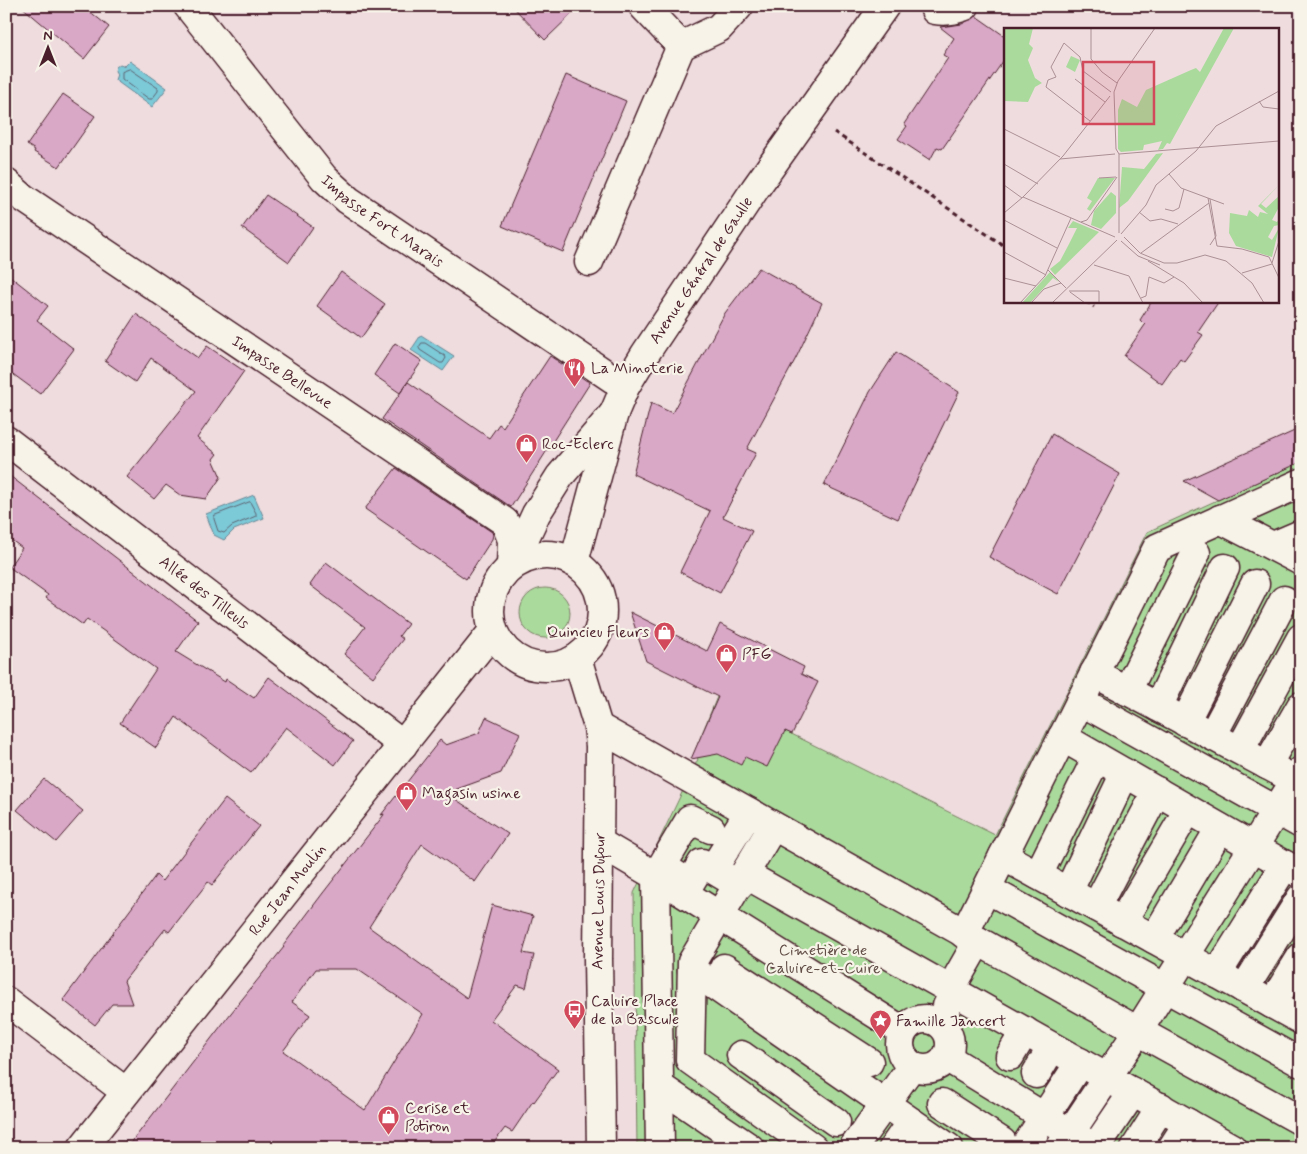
<svg xmlns="http://www.w3.org/2000/svg" width="1307" height="1154" font-family="Mynerve,sans-serif">
<rect width="100%" height="100%" fill="#eedcde"/>
<filter id="ink" filterUnits="userSpaceOnUse"><feTurbulence type="fractalNoise" baseFrequency=".02" numOctaves="2"/><feDisplacementMap in="SourceGraphic" scale="10" xChannelSelector="R" yChannelSelector="G"/><feConvolveMatrix kernelMatrix="1 2 1 2 8 2 1 2 1" color-interpolation-filters="sRGB"/></filter>
<g filter="url(#ink)">
<path fill="#aadb9c" stroke="#7a7d64" d="M 1301,462 L 1301,1148 L 637,1148 L 634,893 L 698,759 L 694,753 L 717,697 L 995,835 L 1147,532 Z
M520 613a25 25 0 1 1 50 0a25 25 0 1 1-50 0Z"/>
<path fill="#7bc9d8" stroke="#678593" d="M 130,61 L 167,88 L 152,107 L 115,80 L 117,74 L 115,71 L 116,67 L 120,64 L 125,66 Z
M 421,335 L 454,356 L 443,371 L 411,350 Z
M 254,495 L 264,518 L 234,530 L 224,540 L 214,535 L 206,514 Z"/>
<g fill="none" stroke-linecap="round" stroke-linejoin="round">
<path stroke="#5e6370" stroke-width="1" d="M 130,69 L 158,88 L 158,91 L 152,99 L 149,99 L 122,79 L 122,72 Z
M 422,343 L 425,343 L 445,356 L 446,358 L 443,363 L 440,363 L 420,350 L 419,348 Z
M 250,502 L 256,513 L 256,516 L 232,526 L 224,533 L 218,531 L 214,519 L 214,516 Z"/>
</g>
<path fill="#d9a8c7" stroke="#4a1f2b" fill-rule="evenodd" d="M 21,6 L 83,6 L 109,27 L 84,59 Z
M 512,6 L 580,6 L 545,40 Z
M 976,16 L 1006,37 L 1006,57 L 942,149 L 937,147 L 930,160 L 898,139 L 907,126 L 904,124 L 948,58 L 943,55 L 954,38 L 940,27 L 962,24 Z
M 566,75 L 626,101 L 563,252 L 502,226 Z
M 63,94 L 95,116 L 59,167 L 34,152 L 35,150 L 27,145 Z
M 266,195 L 313,227 L 289,262 L 242,228 Z
M 759,268 L 822,303 L 796,358 L 747,449 L 756,453 L 723,517 L 752,531 L 720,593 L 680,572 L 710,511 L 633,474 L 651,403 L 672,413 L 725,313 Z
M 341,272 L 385,304 L 361,338 L 317,306 Z
M 6,273 L 48,306 L 37,320 L 74,349 L 40,394 L 6,369 Z
M 1152,301 L 1219,301 L 1198,332 L 1203,335 L 1184,361 L 1180,358 L 1162,384 L 1124,356 L 1145,325 L 1140,320 Z
M 136,314 L 198,358 L 207,346 L 244,371 L 197,438 L 217,454 L 213,459 L 221,477 L 206,499 L 180,495 L 166,485 L 154,499 L 127,477 L 196,391 L 151,358 L 135,382 L 105,361 Z
M 395,343 L 422,361 L 400,393 L 374,375 Z
M 896,352 L 959,392 L 898,519 L 824,485 L 870,392 Z
M 550,356 L 590,383 L 511,507 L 382,419 L 408,382 L 489,438 L 499,424 L 503,427 Z
M 1301,428 L 1301,462 L 1218,500 L 1184,481 Z
M 1052,434 L 1120,474 L 1058,594 L 989,557 Z
M 396,468 L 492,532 L 493,535 L 492,539 L 466,579 L 365,509 Z
M 6,473 L 198,621 L 176,652 L 225,682 L 226,679 L 254,698 L 269,677 L 353,741 L 335,765 L 286,727 L 251,773 L 176,717 L 156,748 L 120,723 L 156,669 L 87,619 L 83,625 L 46,598 L 48,595 L 9,567 L 22,548 L 6,536 Z
M 326,562 L 408,624 L 399,636 L 403,639 L 373,677 L 344,654 L 365,627 L 310,585 Z
M 630,612 L 707,651 L 720,624 L 804,667 L 801,674 L 818,682 L 792,734 L 785,731 L 767,767 L 745,757 L 741,765 L 718,754 L 691,759 L 718,697 L 646,661 Z
M 486,717 L 520,733 L 501,773 L 446,793 L 508,834 L 475,882 L 422,844 L 369,927 L 467,998 L 492,905 L 533,916 L 523,953 L 534,955 L 526,988 L 517,985 L 491,1020 L 558,1069 L 534,1102 L 533,1101 L 512,1132 L 505,1128 L 490,1148 L 127,1148 L 231,1013 L 284,947 L 283,946 L 323,893 L 383,816 L 384,814 L 381,815 L 440,740 L 446,745 L 479,733 ZM 316,969 L 357,969 L 423,1014 L 365,1110 L 283,1051 L 310,1015 L 292,1002 Z
M 44,779 L 83,811 L 56,842 L 17,810 Z
M 225,799 L 259,826 L 212,885 L 208,882 L 169,932 L 165,929 L 124,981 L 132,1004 L 112,1004 L 95,1025 L 63,1000 L 156,875 L 162,881 Z"/>
<g fill="none" stroke-linecap="round" stroke-linejoin="round">
<defs>
<g id="minor">
<path id="s1" d="M 188,6 L 324,178 L 348,200 L 625,387"/>
<path d="M 643,6 L 681,46 L 719,28 L 739,6"/>
<path d="M 934,6 L 935,10 C 946,12 954,10 965,6"/>
<path id="s2" d="M 6,183 L 22,197 L 505,522 L 512,540 L 511,566"/>
<path d="M 589,262 L 681,46"/>
<path id="s3" d="M 6,440 L 403,745"/>
<path d="M 1220,519 L 1301,561"/>
<path d="M 1273,546 L 1301,534"/>
<path d="M 513,563 L 536,514 L 560,476 L 614,413"/>
<path d="M 1094,673 L 1301,783"/>
<path d="M 1127,691 L 1196,553"/>
<path d="M 1080,701 L 1301,824"/>
<path d="M 1158,707 L 1225,568"/>
<path d="M 1185,722 L 1255,584"/>
<path d="M 598,727 L 1138,1031 L 1301,1121"/>
<path d="M 1212,736 L 1284,600"/>
<path d="M 1062,737 L 1301,874"/>
<path d="M 1240,750 L 1301,638"/>
<path d="M 1267,765 L 1301,706"/>
<path d="M 773,826 L 692,962 L 690,1060 L 813,1148"/>
<path d="M 600,843 L 656,876 L 903,1031"/>
<path d="M 1003,856 L 1301,1020"/>
<path d="M 713,869 L 749,812"/>
<path d="M 745,874 L 1232,1148"/>
<path d="M 1038,875 L 1097,757"/>
<path d="M 656,876 L 660,1148"/>
<path d="M 687,882 L 662,866 L 690,819 L 711,829"/>
<path d="M 987,889 L 1301,1063"/>
<path d="M 1068,892 L 1125,773"/>
<path d="M 684,893 L 702,863 L 739,885"/>
<path d="M 1096,907 L 1157,791"/>
<path d="M 1122,922 L 1188,810"/>
<path d="M 964,934 L 1157,548 L 1301,483"/>
<path d="M 1154,939 L 1220,828"/>
<path d="M 724,968 L 869,1062"/>
<path d="M 692,970 L 949,1148"/>
<path d="M 1217,974 L 1285,865"/>
<path d="M 1244,989 L 1301,898"/>
<path d="M 6,1001 L 126,1092"/>
<path d="M 1272,1004 L 1301,957"/>
<path d="M 947,1006 L 955,992 L 954,983 L 978,941"/>
<circle cx="925" cy="1044" r="25"/>
<path d="M 741,1055 L 836,1122"/>
<path d="M 1010,1056 L 1025,1031"/>
<path d="M 946,1057 L 1095,1148"/>
<path d="M 1036,1074 L 1052,1047"/>
<path d="M 659,1086 L 750,1148"/>
<path d="M 942,1103 L 1002,1142"/>
<path id="s4" d="M 82,1148 L 493,631"/>
<path d="M 853,1148 L 912,1066"/>
<path d="M 893,1148 L 911,1122"/>
<path d="M 1024,1148 L 1080,1062"/>
<path d="M 1060,1148 L 1138,1031 L 1301,771"/>
<path d="M 1095,1148 L 1133,1092"/>
<path d="M 1135,1148 L 1161,1107"/>
<path d="M 1172,1148 L 1188,1123"/>
</g>
<g id="major">
<circle cx="546" cy="611" r="56"/>
<path id="s5" d="M 574,562 L 614,413 L 625,387 L 645,354 L 755,189 L 885,6"/>
<path d="M 577,658 L 598,727 L 600,746 L 598,959 L 601,1148"/>
</g>
</defs>
<use href="#minor" stroke="#4a1f2b" stroke-width="31"/>
<use href="#major" stroke="#4a1f2b" stroke-width="31"/>
<path stroke="#4a1f2b" stroke-width="3" stroke-dasharray="5 4" stroke-linecap="butt" d="M 834,132 L 1006,247
M 1086,301 L 1094,307"/>
<use href="#minor" stroke="#f7f3e8" stroke-width="28"/>
<use href="#major" stroke="#f7f3e8" stroke-width="28"/>
</g>
</g>
<defs>
<symbol id="restaurant-pin" viewBox="-11 -11 22 30"><path d="M0 17L-7.5 6A9.5 9.5 0 1 1 7.5 6Z" fill="#d1495b" stroke="#f7f3e8"/><path d="M-5-6h1v4h1v-4h1v4h1v-4h1v5L-1.5 .5V6h-2V.5L-5-1ZM5-6V6H3V1.5H1.5Q1.5-4 5-6Z" fill="#fff"/></symbol>
<symbol id="shop-pin" viewBox="-11 -11 22 30"><path d="M0 17L-7.5 6A9.5 9.5 0 1 1 7.5 6Z" fill="#d1495b" stroke="#f7f3e8"/><path d="M-5-2.5h2.3a2.7 3.5 0 0 1 5.4 0H5L5.5 6h-11ZM-1.5-2.5h3a1.5 2.3 0 0 0-3 0Z" fill="#fff"/></symbol>
<symbol id="bus-pin" viewBox="-11 -11 22 30"><path d="M0 17L-7.5 6A9.5 9.5 0 1 1 7.5 6Z" fill="#d1495b" stroke="#f7f3e8"/><path d="M-5-6H5V4H4V6H2V4H-2V6H-4V4H-5ZM-3.5-4V0h7V-4ZM-3.5 1.2v1.5H-2V1.2ZM2 1.2v1.5H3.5V1.2Z" fill="#fff"/></symbol>
<symbol id="sight-pin" viewBox="-11 -11 22 30"><path d="M0 17L-7.5 6A9.5 9.5 0 1 1 7.5 6Z" fill="#d1495b" stroke="#f7f3e8"/><path d="M0-6L1.8-2.2L6-1.7L2.9 1.2L3.7 5.4L0 3.3L-3.7 5.4L-2.9 1.2L-6-1.7L-1.8-2.2Z" fill="#fff"/></symbol>
</defs>
<g fill-rule="evenodd">
<use href="#restaurant-pin" x="562" y="356" width="25" height="34"/>
<use href="#shop-pin" x="514" y="432" width="25" height="34"/>
<use href="#shop-pin" x="652" y="620" width="25" height="34"/>
<use href="#shop-pin" x="714" y="642" width="25" height="34"/>
<use href="#shop-pin" x="394" y="780" width="25" height="34"/>
<use href="#bus-pin" x="562" y="998" width="25" height="34"/>
<use href="#sight-pin" x="868" y="1008" width="25" height="34"/>
<use href="#shop-pin" x="376" y="1104" width="25" height="34"/>
</g>
<g text-anchor="middle" dominant-baseline="central" stroke-width="4.5" stroke-linejoin="round" paint-order="stroke">
<g font-size="16" fill="#4a1f2b" stroke="#f7f3e8">
<text stroke="none"><textPath href="#s1" startOffset="292">Impasse Fort Marais</textPath></text>
<text stroke="none"><textPath href="#s5" startOffset="322">Avenue Général de Gaulle</textPath></text>
<text stroke="none"><textPath href="#s2" startOffset="335">Impasse Bellevue</textPath></text>
<text stroke="none"><textPath href="#s3" startOffset="250">Allée des Tilleuls</textPath></text>
<text stroke="none"><textPath href="#s4" startOffset="330">Rue Jean Moulin</textPath></text>
<text transform="translate(599 901) rotate(-89)">Avenue Louis Dufour</text>
</g>
<g font-size="16" fill="#4a1f2b" stroke="#f7f3e8" text-anchor="start">
<text x="591" y="368">La Minoterie</text>
<text x="542" y="444">Roc-Eclerc</text>
<text x="649" y="632" text-anchor="end">Quincieu Fleurs</text>
<text x="742" y="654">PFG</text>
<text x="422" y="793">Magasin usine</text>
<text x="591" y="1001">Caluire Place<tspan x="591" dy="18">de la Bascule</tspan></text>
<text x="896" y="1021">Famille Jancert</text>
<text x="405" y="1108">Cerise et<tspan x="405" dy="18">Potiron</tspan></text>
</g>
<g font-size="16" fill="#624e47" stroke="#f7f3e8">
<text x="823" y="950">Cimetière de<tspan x="823" dy="18">Caluire-et-Cuire</tspan></text>
</g>
</g>
<g transform="translate(1004 28)">
<rect width="275" height="275" fill="#eedcde"/>
<path d="M 0,0 L 29,0 L 25,16 L 29,20 L 24,32 L 31,50 L 38,55 L 31,59 L 24,74 L 0,73 ZM 220,0 L 230,0 L 166,116 L 163,115 L 159,121 L 154,122 L 158,113 L 140,117 L 139,122 L 117,124 L 114,121 L 114,82 L 118,71 L 133,79 L 142,62 L 187,42 L 192,40 L 196,44 ZM 67,28 L 76,32 L 71,44 L 62,39 ZM 159,125 L 124,173 L 115,180 L 118,139 L 140,141 L 152,126 ZM 94,150 L 111,150 L 86,183 L 83,181 L 88,173 L 83,170 ZM 275,157 L 257,176 L 262,180 L 275,168 L 275,179 L 268,192 L 273,194 L 275,191 L 275,197 L 270,198 L 264,209 L 268,212 L 275,200 L 268,229 L 232,218 L 225,205 L 226,185 L 243,188 L 245,182 L 254,189 L 256,184 L 264,186 L 254,178 ZM 107,164 L 112,168 L 112,185 L 97,201 L 87,197 L 90,183 ZM 69,193 L 95,204 L 51,247 L 46,241 L 56,233 L 65,216 L 73,200 L 64,200 ZM 46,244 L 55,254 L 49,250 L 26,275 L 18,275 Z" fill="#aadb9c"/>
<path fill="none" stroke="#ac9096" stroke-width="1" d="M 87,0 L 87,31 L 98,44 L 113,55M 71,51 L 101,74M 255,73 L 259,79 L 275,81M 86,93 L 42,59 L 44,52 L 52,49 L 47,39 L 60,15 L 76,29 L 79,43 L 107,64M 0,101 L 56,129M 115,126 L 275,113M 56,131 L 111,126M 0,136 L 34,156M 165,146 L 177,160 L 220,176M 95,150 L 112,149M 0,157 L 18,170M 19,169 L 59,128 L 106,68M 204,170 L 213,218 L 238,221 L 265,229 L 275,250M 161,181 L 169,183 L 175,180 L 180,161M 135,184 L 146,193 L 157,191 L 174,196M 0,185 L 19,169 L 111,209M 0,192 L 53,220M 77,194 L 83,192 L 113,149M 115,205 L 115,126 L 112,121 L 110,64 L 114,53 L 151,0M 117,206 L 142,177 L 152,157 L 192,123 L 212,98 L 275,63M 120,209 L 136,225 L 160,235 L 173,235 L 201,227 L 222,233 L 248,255 L 260,275M 117,213 L 134,228 L 156,237M 206,217 L 212,208 L 206,171M 0,224 L 42,247M 137,225 L 205,175M 144,233 L 180,255 L 199,275M 268,235 L 275,213M 90,237 L 125,248 L 139,275M 44,242 L 62,260M 238,245 L 268,236M 0,250 L 32,258M 65,263 L 95,263 L 95,275M 66,264 L 81,275M 137,270 L 142,268 L 145,249 L 160,255 L 170,249M 16,275 L 41,248 L 67,190M 27,275 L 40,261 L 57,255M 48,275 L 113,212"/>
<path fill="#d1495b" fill-opacity="0.15" stroke="#d1495b" stroke-width="2.5" d="M 79,34 L 150,34 L 150,96 L 79,96 Z"/>
<rect width="275" height="275" fill="none" stroke="#4a1f2b" stroke-width="2.5"/>
</g>
<rect width="1307" height="1154" fill="none" stroke="#f7f3e8" stroke-width="25"/>
<rect x="12" y="12" width="1282" height="1129" fill="none" stroke="#4a1f2b" stroke-width="2" filter="url(#ink)"/>
<g transform="translate(48 48)" stroke="#f7f3e8" stroke-width="4" paint-order="stroke">
<path d="M0-4L9 19L0 12L-9 19Z" fill="#4a1f2b"/>
<text y="-8" font-size="14" font-weight="bold" text-anchor="middle" fill="#4a1f2b">N</text>
</g>
</svg>
